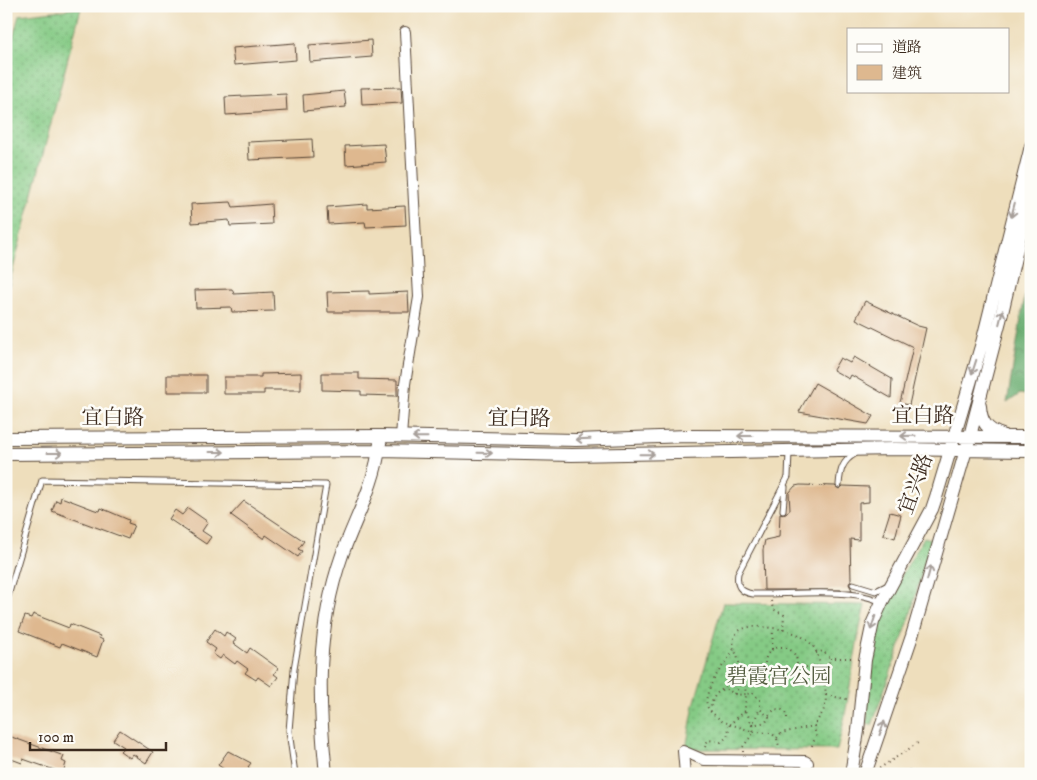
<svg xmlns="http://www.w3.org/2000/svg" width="1037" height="780" font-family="'IM FELL DW Pica','Noto Serif SC',serif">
<defs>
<pattern id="grass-dots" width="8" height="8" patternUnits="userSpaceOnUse" patternTransform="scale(1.25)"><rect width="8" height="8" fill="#85ca85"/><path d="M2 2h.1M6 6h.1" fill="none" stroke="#6ea46c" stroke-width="1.8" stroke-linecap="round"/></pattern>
<pattern id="forest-crowns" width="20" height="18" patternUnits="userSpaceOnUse" patternTransform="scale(1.25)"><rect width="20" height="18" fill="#6cae72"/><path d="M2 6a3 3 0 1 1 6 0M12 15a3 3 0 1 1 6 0" fill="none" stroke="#5a8e5d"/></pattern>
</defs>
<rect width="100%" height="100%" fill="#fdfcf7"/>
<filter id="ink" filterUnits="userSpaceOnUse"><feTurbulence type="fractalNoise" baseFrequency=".02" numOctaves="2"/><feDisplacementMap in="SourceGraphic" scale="10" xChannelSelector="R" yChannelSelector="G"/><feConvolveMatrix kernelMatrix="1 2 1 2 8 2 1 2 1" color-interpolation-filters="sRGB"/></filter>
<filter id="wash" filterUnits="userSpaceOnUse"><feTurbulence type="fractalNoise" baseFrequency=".0096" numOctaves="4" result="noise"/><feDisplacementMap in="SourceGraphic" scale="20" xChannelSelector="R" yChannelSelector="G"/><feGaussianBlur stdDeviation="1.12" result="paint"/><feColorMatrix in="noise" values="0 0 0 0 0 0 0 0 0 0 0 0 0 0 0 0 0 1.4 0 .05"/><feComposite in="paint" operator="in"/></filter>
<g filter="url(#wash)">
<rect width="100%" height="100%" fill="#eedebc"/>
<path fill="url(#grass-dots)" stroke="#607a52" d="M 81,8 L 7,292 L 6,294 L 6,65 L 19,15 Z
M 924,537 L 931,539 L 909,620 L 872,725 L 867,723 C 868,684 871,646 885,609 C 895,584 911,560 924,537 Z
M 723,603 L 865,605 C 853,653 850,702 837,750 L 686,749 L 694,705 Z"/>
<path fill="url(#forest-crowns)" stroke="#546c48" d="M 1031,258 L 1031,396 L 1020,394 L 1007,403 Z"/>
<g id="blocks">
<path fill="#deb88f" d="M 371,40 L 372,57 L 310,62 L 309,45 Z
M 295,43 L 296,60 L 234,65 L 232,48 Z
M 401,87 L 402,103 L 362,105 L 361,88 Z
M 344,91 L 346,107 L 304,111 L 303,95 Z
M 286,94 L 287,111 L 226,115 L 225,97 Z
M 312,139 L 313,157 L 249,160 L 248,142 Z
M 384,144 L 386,162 L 346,165 L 345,146 Z
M 231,202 L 233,207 L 271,204 L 272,224 L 230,226 L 229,220 L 192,223 L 191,204 Z
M 367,204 L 367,208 L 405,206 L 406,225 L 366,227 L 365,222 L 328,224 L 327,207 Z
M 232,289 L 234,294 L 273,292 L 274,311 L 232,312 L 231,307 L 196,308 L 195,290 Z
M 369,291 L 369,294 L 408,292 L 409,312 L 328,312 L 327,292 Z
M 865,301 L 918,326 L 926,328 L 909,405 L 900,403 L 913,347 L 856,319 Z
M 854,357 L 892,379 L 891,398 L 851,375 L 849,379 L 833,370 L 840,358 L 850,363 Z
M 301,373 L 301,390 L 264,390 L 264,394 L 224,394 L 224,377 L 261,377 L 261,374 Z
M 322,373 L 359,373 L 359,379 L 397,380 L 397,396 L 361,395 L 361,391 L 322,390 Z
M 167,375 L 206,375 L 206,392 L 167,392 Z
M 815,383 L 873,416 L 868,424 L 799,412 Z
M 800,485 L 835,486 L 839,489 L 843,486 L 869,487 L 869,502 L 859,503 L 859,540 L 850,539 L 851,580 L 849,584 L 852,590 L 764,590 L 763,550 L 765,540 L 779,537 L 780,513 L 784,514 L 790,510 L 789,493 L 795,486 Z
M 61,497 L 95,510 L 100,511 L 101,508 L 129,520 L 128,523 L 134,525 L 128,539 L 52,511 L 56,500 L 60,502 Z
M 244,501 L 304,541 L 298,549 L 302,551 L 298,557 L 266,535 L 264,539 L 231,515 Z
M 188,508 L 208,522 L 202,531 L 211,537 L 206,544 L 169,519 L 175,510 L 182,515 Z
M 890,512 L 901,515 L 895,538 L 883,534 Z
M 33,614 L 69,628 L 70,624 L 100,636 L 99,638 L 103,640 L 97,657 L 62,643 L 60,647 L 19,631 L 25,616 L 31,618 Z
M 215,629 L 224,636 L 226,632 L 236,639 L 233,643 L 247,653 L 250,648 L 278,668 L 274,674 L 278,677 L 271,686 L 258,677 L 256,680 L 245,673 L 248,669 L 237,661 L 235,664 L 223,655 L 220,659 L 213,654 L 216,649 L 206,642 Z
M 120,730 L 153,752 L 146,763 L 133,754 L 130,758 L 120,751 L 124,747 L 113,740 Z
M 6,735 L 64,756 L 62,761 L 66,763 L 63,773 L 23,759 L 22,763 L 6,757 Z
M 228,751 L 251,763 L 248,767 L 257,774 L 231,774 L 218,765 Z"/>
</g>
</g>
<g filter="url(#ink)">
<use href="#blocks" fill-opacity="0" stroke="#564536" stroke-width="1"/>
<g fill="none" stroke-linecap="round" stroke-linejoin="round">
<defs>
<path id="service" d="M 789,452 L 788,477 L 738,573 C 736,586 740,592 753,594 C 786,595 854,587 881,602
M 839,485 C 840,471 842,461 855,454
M 783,510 L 785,487
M 853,584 L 876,591 L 886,586
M 6,603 L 42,480 L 326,485 L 294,669 L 289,731 L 295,774
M 6,773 L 7,774"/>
<path id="minor" d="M 401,437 L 405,384 L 419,297 L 405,32
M 685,774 L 683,751 L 704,760 L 805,761 L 808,763 L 806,774"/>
<path id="tertiary" d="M 980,406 C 981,422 987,430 1002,435
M 6,438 L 381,436 L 576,440 L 687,436 L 1031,437
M 6,454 L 379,451 L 572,455 L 895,449 L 1031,451
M 326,774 C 318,697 316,629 342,555 C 356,516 375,485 380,443
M 851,774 L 858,731 L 865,660 L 873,622 L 882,602 L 932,509 L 937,494 L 982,343 L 1031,146
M 865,774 L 912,636 L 970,436 L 1002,313 L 1031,189"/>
</defs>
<use href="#service" stroke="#564536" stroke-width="7"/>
<use href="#minor" stroke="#564536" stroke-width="12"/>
<use href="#tertiary" stroke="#564536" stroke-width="14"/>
<path stroke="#564536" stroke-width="2" stroke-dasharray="1 4" stroke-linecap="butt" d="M 771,601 L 773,609 L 784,615 L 783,630
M765 663a16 16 0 1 1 32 0a16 16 0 1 1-32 0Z
M 772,649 L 773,629
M 816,653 L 823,651 L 830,658
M 830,658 L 855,658
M 796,668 L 819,666
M 825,682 L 830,658
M 726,689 L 737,695 L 746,694 L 744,681 L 739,673
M 734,694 L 743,682
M 826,695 L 850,700
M 745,711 L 730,724 L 754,732 L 771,733 L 777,738 L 781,733 L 814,726 L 816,736 L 811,748
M 711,712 C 695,697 726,663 734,649
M 769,715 L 775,709 L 782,710 L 787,714 L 787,718
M 777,739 L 779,746
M 705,747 L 708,740 L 721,742 L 727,737 L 730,724 L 722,721 L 711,712 C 710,687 729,692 738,674 C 745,661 727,647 736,634 C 741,627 752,626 761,627 C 780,628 808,632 817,653 C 819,659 820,666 821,672 C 825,683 828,698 824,709 C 822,715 817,720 814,726
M 743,752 L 743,747 L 754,732 L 752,725 L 760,709 L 769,717 L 766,722 L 752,725 L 745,708 L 746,694 L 753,693 L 760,700 L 760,709
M 820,774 L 821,771"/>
<use href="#service" stroke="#fff" stroke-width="5"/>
<use href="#minor" stroke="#fff" stroke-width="10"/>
<use href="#tertiary" stroke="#fff" stroke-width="12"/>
<path stroke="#564536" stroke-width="2" stroke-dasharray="1 4" stroke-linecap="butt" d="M 871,774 L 921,741
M 884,774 L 911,770"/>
</g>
<defs><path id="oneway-shaft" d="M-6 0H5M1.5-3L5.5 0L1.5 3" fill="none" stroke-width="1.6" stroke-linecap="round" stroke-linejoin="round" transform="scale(1.25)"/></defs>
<g stroke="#a79f9a">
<use href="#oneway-shaft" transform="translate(1013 210) rotate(104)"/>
<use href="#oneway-shaft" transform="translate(1001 317) rotate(-76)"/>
<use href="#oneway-shaft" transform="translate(974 367) rotate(108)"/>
<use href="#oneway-shaft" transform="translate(745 436) rotate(-180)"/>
<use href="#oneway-shaft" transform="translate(908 436) rotate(179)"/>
<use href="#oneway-shaft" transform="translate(420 437) rotate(-179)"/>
<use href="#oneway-shaft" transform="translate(583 439) rotate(178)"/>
<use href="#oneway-shaft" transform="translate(217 452)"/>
<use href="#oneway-shaft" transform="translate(55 453)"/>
<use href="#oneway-shaft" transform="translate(485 453) rotate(1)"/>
<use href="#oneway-shaft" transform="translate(647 454) rotate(-1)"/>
<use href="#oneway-shaft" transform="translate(929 573) rotate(-75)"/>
<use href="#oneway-shaft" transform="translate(873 623) rotate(108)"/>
<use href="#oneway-shaft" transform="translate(882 728) rotate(-70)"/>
</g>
</g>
<g text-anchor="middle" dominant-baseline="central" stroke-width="5" stroke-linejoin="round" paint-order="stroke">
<g font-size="21" fill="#3b2a1e" stroke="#fdfcf7">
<text x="923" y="416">宜白路</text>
<text x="113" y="418">宜白路</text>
<text transform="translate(519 419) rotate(1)">宜白路</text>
<text transform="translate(916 484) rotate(-70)">宜兴路</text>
</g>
<g font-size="21" fill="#515a3d" stroke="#fdfcf7">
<text x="779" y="677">碧霞宫公园</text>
</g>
</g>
<rect width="1037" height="780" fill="none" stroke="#fdfcf7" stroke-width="25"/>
<rect x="847" y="28" width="162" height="65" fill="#fdfcf7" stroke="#afa8a0"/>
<rect x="857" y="44" width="25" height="8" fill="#ffffff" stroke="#afa8a0"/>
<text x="892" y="52" font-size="15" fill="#3b2a1e">道路</text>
<rect x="857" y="65" width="25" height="15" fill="#deb88f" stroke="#afa8a0"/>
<text x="892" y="78" font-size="15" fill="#3b2a1e">建筑</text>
<path d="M30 742v8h136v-8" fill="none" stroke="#3b2a1e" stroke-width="2.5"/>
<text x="38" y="742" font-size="15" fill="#3b2a1e" stroke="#fdfcf7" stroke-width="4" paint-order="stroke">100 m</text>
</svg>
